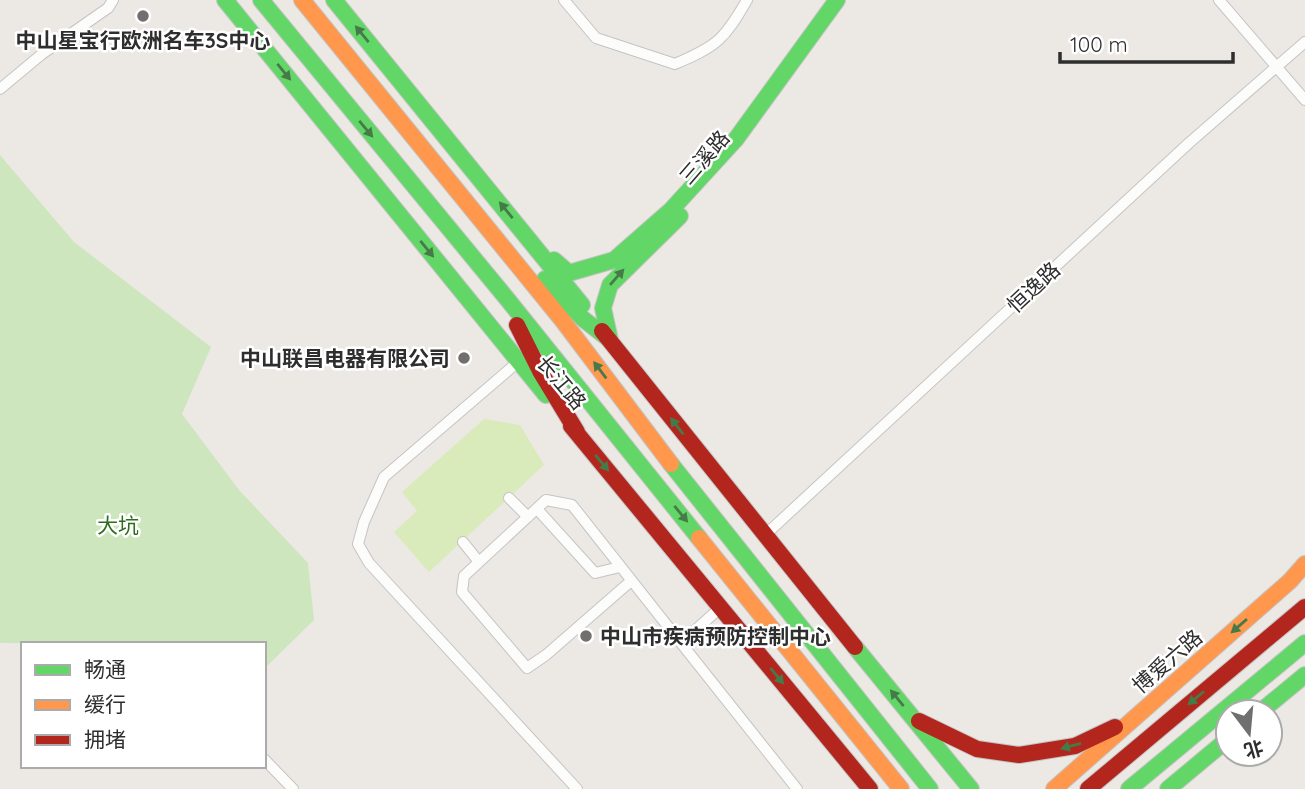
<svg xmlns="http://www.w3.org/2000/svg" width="1305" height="789" font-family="Quicksand,'Noto Sans SC',sans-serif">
<rect width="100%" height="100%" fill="#ece8e4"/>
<path fill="#cee6be" d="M 0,155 L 74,242 L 211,347 L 182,414 L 239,490 L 308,563 L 314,620 L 264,669 L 264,644 L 0,643 Z"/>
<path fill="#d9eabb" d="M 484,419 L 520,425 L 544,465 L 429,572 L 394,532 L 417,511 L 402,492 Z"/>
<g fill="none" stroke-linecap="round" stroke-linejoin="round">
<defs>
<path id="street" d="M 564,0 L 596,38 L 675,64 C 717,46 724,40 747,0
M 1219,0 L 1305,100
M 0,89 L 42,54 L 108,8 L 113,0
M 518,362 L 384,477 L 364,522 L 358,544 L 369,563 L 577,789
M 509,498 L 528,517
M 537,509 L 595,573 L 620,567
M 764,536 L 1189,143 L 1305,42
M 463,542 L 479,562
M 631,581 L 546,655 L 527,668 L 462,592 L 464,576 L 546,500 L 572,505 L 681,643
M 721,607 L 681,643 L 797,789
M 264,759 L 293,789"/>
<path id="fast" d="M 225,0 L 546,395
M 261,0 L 508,300 L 699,538
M 334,0 L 582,305
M 554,260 L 569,273 L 614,260 L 671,210 L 736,139 L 837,0
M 545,279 L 582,318 L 610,340
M 610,340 L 603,308 L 610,285 L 680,216
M 671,464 L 930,789
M 855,647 L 971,789
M 1260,712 L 1305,675
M 1129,789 L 1305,643
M 1168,789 L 1228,739"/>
<path id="slow" d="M 302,0 L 563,321 L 671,464
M 699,538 L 901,789
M 1054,789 L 1290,581 L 1305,564"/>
<path id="jam" d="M 517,325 L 540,371 L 577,432
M 602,331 L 855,647
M 571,426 L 870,789
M 919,721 L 977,749 L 1019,755 L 1075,746 L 1115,727
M 1088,789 L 1305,607"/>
</defs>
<use href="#street" stroke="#c5c4c5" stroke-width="12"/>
<use href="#fast" stroke="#c5c4c5" stroke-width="18"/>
<use href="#slow" stroke="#c5c4c5" stroke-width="18"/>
<use href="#jam" stroke="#c5c4c5" stroke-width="18"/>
<use href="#street" stroke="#fcfcfb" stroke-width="10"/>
<use href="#fast" stroke="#63d668" stroke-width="16"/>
<use href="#slow" stroke="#ff974d" stroke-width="16"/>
<use href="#jam" stroke="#b3261e" stroke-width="16"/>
</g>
<defs><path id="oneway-solid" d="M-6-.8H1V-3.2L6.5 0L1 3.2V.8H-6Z" transform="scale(1.75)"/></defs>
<g fill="#467a48">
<use href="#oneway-solid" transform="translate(362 34) rotate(-129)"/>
<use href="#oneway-solid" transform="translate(284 72) rotate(51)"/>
<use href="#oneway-solid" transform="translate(366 129) rotate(50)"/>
<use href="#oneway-solid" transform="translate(506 210) rotate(-129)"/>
<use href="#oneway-solid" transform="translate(427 249) rotate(51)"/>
<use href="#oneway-solid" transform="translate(617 277) rotate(-49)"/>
<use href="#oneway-solid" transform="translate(600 370) rotate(-127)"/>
<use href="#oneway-solid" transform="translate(677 426) rotate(-128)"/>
<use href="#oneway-solid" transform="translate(602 463) rotate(50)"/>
<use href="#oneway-solid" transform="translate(681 514) rotate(51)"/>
<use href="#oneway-solid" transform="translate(1239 626) rotate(139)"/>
<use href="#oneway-solid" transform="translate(777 676) rotate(51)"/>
<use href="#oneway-solid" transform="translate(897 698) rotate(-129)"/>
<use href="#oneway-solid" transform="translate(1196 698) rotate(140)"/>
<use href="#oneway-solid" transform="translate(1071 746) rotate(165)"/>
</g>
<g fill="#706f6e" stroke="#fff" stroke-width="2.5">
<circle cx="143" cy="16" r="7"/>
<circle cx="464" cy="358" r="7"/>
<circle cx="586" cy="636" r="7"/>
</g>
<g text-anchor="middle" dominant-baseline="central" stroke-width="5" stroke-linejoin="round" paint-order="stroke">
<g font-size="21" font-weight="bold" fill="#2e2e2e" stroke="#fff">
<text x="143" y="40">中山星宝行欧洲名车3S中心</text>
<text x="450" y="358" text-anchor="end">中山联昌电器有限公司</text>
<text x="600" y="636" text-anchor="start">中山市疾病预防控制中心</text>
</g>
<g font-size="21" fill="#2e2e2e" stroke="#fff">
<text transform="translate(704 157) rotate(-49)">三溪路</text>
<text transform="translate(1033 287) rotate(-43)">恒逸路</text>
<text transform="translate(562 382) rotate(50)">长江路</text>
<text transform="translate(1167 661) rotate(-41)">博爱六路</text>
</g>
<g font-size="21" fill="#2c6e1b" stroke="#fff">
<text x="118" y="525">大坑</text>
</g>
</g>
<rect x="21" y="642" width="245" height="126" fill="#ffffff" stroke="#ababab" stroke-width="2"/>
<rect x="35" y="665" width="35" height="10" fill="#63d668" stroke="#ababab" stroke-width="2"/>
<text x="84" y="677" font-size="21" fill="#2e2e2e">畅通</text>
<rect x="35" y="700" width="35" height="10" fill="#ff974d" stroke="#ababab" stroke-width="2"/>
<text x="84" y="712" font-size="21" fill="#2e2e2e">缓行</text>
<rect x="35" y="735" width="35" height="10" fill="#b3261e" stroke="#ababab" stroke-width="2"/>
<text x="84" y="747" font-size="21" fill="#2e2e2e">拥堵</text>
<g transform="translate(1249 733) rotate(164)"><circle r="33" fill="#ffffff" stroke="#ababab" stroke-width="2"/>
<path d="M0-5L12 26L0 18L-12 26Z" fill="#706f6e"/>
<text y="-10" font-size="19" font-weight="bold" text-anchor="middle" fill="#2e2e2e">北</text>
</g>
<path d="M1060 52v10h173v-10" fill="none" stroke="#2e2e2e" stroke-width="3.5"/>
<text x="1070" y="52" font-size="21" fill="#2e2e2e" stroke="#ffffff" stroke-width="5" paint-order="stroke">100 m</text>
</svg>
